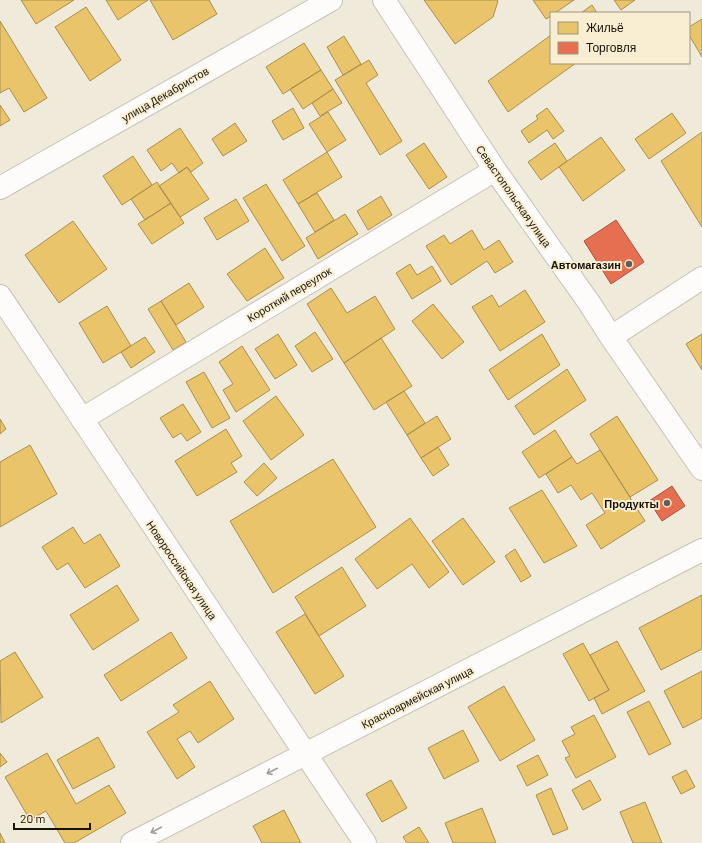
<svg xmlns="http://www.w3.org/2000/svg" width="702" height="843" font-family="Barlow,sans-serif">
<rect width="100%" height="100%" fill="#f0eadb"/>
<path fill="#e9c46a" stroke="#aa8f4d" d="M 21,0 L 74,0 L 36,24 Z
M 106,0 L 148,0 L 118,20 Z
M 150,0 L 209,0 L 217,14 L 173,40 Z
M 424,0 L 497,0 L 498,1 L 493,17 L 455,44 Z
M 533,0 L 574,0 L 555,13 L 551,13 L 551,16 L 546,19 Z
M 614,0 L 635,0 L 621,10 Z
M 592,5 L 597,13 L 581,13 Z
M 86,7 L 121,60 L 90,81 L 55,27 Z
M 702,19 L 702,57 L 689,35 L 689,27 Z
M 0,21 L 47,98 L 24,112 L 9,88 L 0,93 Z
M 551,35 L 551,63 L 576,63 L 508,112 L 488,81 Z
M 344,36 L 361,64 L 343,75 L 327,47 Z
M 304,43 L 321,70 L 283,94 L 266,67 Z
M 369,60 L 378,75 L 366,83 L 402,141 L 380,155 L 335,80 Z
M 321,70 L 333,89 L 303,109 L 290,89 Z
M 333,89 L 342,103 L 320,116 L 312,103 Z
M 0,105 L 10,120 L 0,126 Z
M 293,108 L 304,128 L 283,140 L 272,121 Z
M 547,108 L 564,131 L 553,139 L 547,130 L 529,143 L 521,131 L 538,119 L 536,116 Z
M 328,112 L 346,140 L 327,152 L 309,124 Z
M 672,113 L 686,133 L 649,159 L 635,139 Z
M 235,123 L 247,141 L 223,156 L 212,139 Z
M 180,128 L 203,163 L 191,172 L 187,167 L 179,173 L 172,163 L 161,171 L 147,150 Z
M 702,132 L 702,227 L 661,161 Z
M 601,137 L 625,170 L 583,201 L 559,167 Z
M 424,143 L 447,177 L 429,189 L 406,155 Z
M 555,143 L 567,161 L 541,180 L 528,162 Z
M 327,152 L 342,177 L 298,204 L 283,180 Z
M 133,156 L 152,185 L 122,205 L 103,176 Z
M 187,167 L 209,199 L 180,217 L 159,186 Z
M 157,182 L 171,203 L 145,220 L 131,199 Z
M 266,184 L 305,246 L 282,261 L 243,198 Z
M 317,193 L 334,220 L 315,232 L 298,204 Z
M 381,196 L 392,215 L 368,230 L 357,211 Z
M 236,199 L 249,221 L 217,240 L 204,218 Z
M 171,203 L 184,223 L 152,244 L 138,224 Z
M 345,214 L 358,234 L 318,259 L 306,238 Z
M 73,221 L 107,269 L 59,303 L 25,255 Z
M 472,230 L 484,250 L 499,240 L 513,262 L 495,273 L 487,261 L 451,285 L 426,246 L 444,235 L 450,244 Z
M 265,248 L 284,278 L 247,301 L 227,274 Z
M 410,264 L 417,275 L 432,266 L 441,281 L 412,299 L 396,273 Z
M 189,283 L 204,307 L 176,325 L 161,301 Z
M 331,288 L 347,313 L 375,296 L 395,329 L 344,363 L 307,304 Z
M 525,290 L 545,322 L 500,351 L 472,307 L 492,295 L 499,307 Z
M 161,301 L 186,342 L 173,350 L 148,309 Z
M 433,304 L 464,342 L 442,359 L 412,321 Z
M 107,306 L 131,346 L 103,363 L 79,323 Z
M 315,332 L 333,359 L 312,372 L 295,346 Z
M 278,334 L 297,365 L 275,379 L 255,349 Z
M 542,334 L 560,365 L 508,400 L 489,370 Z
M 702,334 L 702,370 L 686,344 Z
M 145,337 L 155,352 L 131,368 L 121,352 Z
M 381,338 L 412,386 L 374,410 L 344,363 Z
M 242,346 L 270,390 L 236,412 L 223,390 L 233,384 L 219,362 Z
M 567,369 L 586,400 L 534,435 L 515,406 Z
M 204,372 L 230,418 L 212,428 L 186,382 Z
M 404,391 L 425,423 L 407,435 L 386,402 Z
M 276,396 L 304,435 L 271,460 L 243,421 Z
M 183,404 L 201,432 L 187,441 L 181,433 L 173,438 L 160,418 Z
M 437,416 L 451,439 L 421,458 L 407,435 Z
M 617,416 L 658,480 L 630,497 L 590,434 Z
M 0,419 L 6,429 L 0,434 Z
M 226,429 L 242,456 L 231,463 L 237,472 L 197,496 L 175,461 Z
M 555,430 L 572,457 L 539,478 L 522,452 Z
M 30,445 L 57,494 L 0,527 L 0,462 Z
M 438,447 L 449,465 L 433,476 L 421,458 Z
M 600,450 L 645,521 L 601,549 L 586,525 L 605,513 L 592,493 L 581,500 L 571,485 L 558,493 L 546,474 L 572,457 L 577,464 Z
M 333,459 L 376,527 L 273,593 L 230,521 Z
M 264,463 L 277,478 L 257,496 L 244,482 Z
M 542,490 L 577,546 L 544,563 L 509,508 Z
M 410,518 L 449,572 L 429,588 L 412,564 L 377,589 L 355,559 Z
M 463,518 L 495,562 L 463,585 L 432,541 Z
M 73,527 L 84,544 L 100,534 L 120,566 L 85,588 L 68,563 L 57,570 L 42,547 Z
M 515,549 L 531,576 L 521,582 L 505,556 Z
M 342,567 L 366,606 L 319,636 L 295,597 Z
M 117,585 L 139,620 L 93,650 L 70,615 Z
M 702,595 L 702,649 L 661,670 L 639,628 Z
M 305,614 L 344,676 L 315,694 L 276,632 Z
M 171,632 L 187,658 L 121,701 L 104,675 Z
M 617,641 L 645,691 L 602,714 L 594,698 L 609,690 L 590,655 Z
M 583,643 L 609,690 L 589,701 L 563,654 Z
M 15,652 L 43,697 L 1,723 L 0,661 Z
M 702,671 L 702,718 L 683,728 L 664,691 Z
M 210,681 L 234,719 L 198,743 L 190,731 L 177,739 L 195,767 L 177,779 L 147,732 L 179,712 L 173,705 Z
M 504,686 L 535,740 L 500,761 L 468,707 Z
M 649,701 L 671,744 L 649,755 L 627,712 Z
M 594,715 L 616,757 L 576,778 L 565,758 L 570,756 L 562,741 L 575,734 L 571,727 Z
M 463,730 L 479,761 L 444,779 L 428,748 Z
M 98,737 L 115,767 L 73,789 L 57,760 Z
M 0,753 L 7,762 L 0,767 Z
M 47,753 L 76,804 L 109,785 L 126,813 L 74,843 L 65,843 L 46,811 L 30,820 L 5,777 Z
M 538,755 L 548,775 L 527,786 L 517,766 Z
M 686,770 L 695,787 L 681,794 L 672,777 Z
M 391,780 L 407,808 L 382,822 L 366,794 Z
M 590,780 L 601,800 L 583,810 L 572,790 Z
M 551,788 L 568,829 L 553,835 L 536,795 Z
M 645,802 L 662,843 L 633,843 L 620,812 Z
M 482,808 L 496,843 L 453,843 L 445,823 Z
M 284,810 L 301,843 L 262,843 L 253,826 Z
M 419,827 L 429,843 L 407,843 L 403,837 Z
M 0,833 L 5,843 L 0,843 Z"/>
<path fill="#e76f51" stroke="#a8533b" d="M 616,220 L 644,262 L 611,284 L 584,241 Z
M 672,486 L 685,506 L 662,521 L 649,501 Z"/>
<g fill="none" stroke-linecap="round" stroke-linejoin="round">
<defs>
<path id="street" d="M 384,0 L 495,170 L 590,304 L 611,337 L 702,469
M 0,188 L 331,0
M 611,337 L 702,278
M 82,419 L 495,170
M 132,843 L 702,550"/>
<path id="secondary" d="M 0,296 L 365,843"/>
</defs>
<use href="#street" stroke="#c7c2b6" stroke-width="24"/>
<use href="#secondary" stroke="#c7c2b6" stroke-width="24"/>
<use href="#street" stroke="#fdfcfa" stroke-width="22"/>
<use href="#secondary" stroke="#fdfcfa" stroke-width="22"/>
</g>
<defs><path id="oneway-shaft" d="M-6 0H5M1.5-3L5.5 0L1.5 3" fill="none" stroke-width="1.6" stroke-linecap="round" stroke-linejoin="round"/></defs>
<g stroke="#a19e99">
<use href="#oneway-shaft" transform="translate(272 771) rotate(153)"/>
<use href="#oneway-shaft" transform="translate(156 830) rotate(153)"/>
</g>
<g fill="#625e52" stroke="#f9eed2" stroke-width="1.5">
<circle cx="629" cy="264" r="4"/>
<circle cx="667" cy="503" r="4"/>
</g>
<g text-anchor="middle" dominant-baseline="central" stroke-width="4" stroke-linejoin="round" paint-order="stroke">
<g font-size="11" fill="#161208" stroke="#f9eed2">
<text transform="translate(165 94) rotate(-30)">улица Декабристов</text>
<text transform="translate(514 196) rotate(55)">Севастопольская улица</text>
<text transform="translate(289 294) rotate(-31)">Короткий переулок</text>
<text transform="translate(182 570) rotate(56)">Новороссийская улица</text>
<text transform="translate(417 697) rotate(-27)">Красноармейская улица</text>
</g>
<g font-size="11" font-weight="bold" fill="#161208" stroke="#f9eed2" text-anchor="end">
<text x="621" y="264">Автомагазин</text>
<text x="659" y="503">Продукты</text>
</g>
</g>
<rect x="550" y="12" width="140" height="52" fill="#f9eed2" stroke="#9e9681"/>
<rect x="558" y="22" width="20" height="12" fill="#e9c46a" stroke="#9e9681"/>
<text x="586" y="32" font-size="12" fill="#161208">Жильё</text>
<rect x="558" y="42" width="20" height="12" fill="#e76f51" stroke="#9e9681"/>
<text x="586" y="52" font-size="12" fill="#161208">Торговля</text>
<path d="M14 823v6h76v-6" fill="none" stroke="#161208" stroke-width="2"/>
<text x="20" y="823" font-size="12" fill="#161208" stroke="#f9eed2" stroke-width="3" paint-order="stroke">20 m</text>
</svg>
